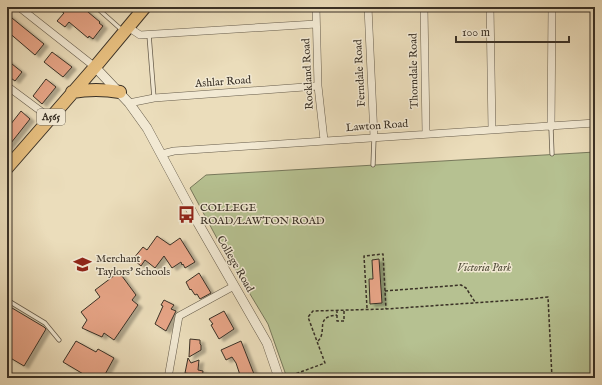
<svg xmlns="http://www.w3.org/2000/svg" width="602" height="385" font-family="'IM FELL English',serif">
<defs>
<filter id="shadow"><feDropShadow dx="4.5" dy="2.5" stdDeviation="1" flood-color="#0004"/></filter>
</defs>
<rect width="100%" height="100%" fill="#ebddbb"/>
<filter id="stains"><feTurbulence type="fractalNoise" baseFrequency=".005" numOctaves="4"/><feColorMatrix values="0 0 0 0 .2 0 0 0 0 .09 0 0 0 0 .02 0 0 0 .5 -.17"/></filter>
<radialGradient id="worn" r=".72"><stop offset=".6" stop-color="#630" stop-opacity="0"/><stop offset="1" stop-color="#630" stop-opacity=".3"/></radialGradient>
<path fill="#b6c191" stroke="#78795c" d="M 595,152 L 595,374 L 503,378 L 287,378 L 268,324 L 220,244 L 190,188 L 206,175 Z"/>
<path fill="#e6a486" stroke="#3a3126" filter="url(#shadow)" d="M 56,7 L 82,7 L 100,22 L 99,23 L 103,26 L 93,39 L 89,36 L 88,38 L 69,22 L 65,27 L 57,21 L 64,13 Z
M 7,14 L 44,44 L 35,55 L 7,31 Z
M 52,52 L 72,67 L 63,77 L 44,62 Z
M 7,60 L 22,72 L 15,81 L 8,76 L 10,74 L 7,72 Z
M 46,79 L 56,87 L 42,104 L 33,96 Z
M 21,111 L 30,119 L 7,148 L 7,129 Z
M 157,236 L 170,245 L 180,238 L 195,262 L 185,268 L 183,264 L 182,265 L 181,262 L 172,268 L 164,256 L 155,268 L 145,260 L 141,266 L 133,259 L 143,247 L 147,250 Z
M 379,259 L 382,303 L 370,304 L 369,279 L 373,279 L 372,260 Z
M 119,272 L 136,295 L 132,300 L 138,305 L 114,340 L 104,333 L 102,337 L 82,328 L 87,320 L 81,312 L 100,297 L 95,290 Z
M 199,273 L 211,293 L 200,299 L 197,294 L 195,295 L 191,289 L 190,290 L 186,282 Z
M 164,300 L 174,305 L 171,309 L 176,311 L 166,331 L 155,324 L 163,306 L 161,305 Z
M 7,305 L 44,327 L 46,329 L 24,366 L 7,356 Z
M 224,311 L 234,329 L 219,339 L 211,325 L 213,324 L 209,319 Z
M 190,339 L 200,340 L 200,344 L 201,345 L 201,350 L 189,357 Z
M 76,341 L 96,352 L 98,349 L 114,358 L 103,378 L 90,378 L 63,362 Z
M 241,341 L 254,374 L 243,378 L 241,378 L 236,363 L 232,357 L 226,360 L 221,350 Z
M 188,358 L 191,363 L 199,360 L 198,370 L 203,371 L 202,378 L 191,378 L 191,374 L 185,373 Z"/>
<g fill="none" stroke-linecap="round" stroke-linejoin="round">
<defs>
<path id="service" d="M 96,7 L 123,31
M 149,35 L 154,98
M 551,128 L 552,154
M 373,165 L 374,138
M 7,300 L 45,323 L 59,340"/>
<path id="minor" d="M 19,7 L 95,67
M 316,7 L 318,86 L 324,140
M 368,7 L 374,137
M 424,7 L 426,134
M 490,7 L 492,130
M 128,27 L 140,35 L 316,24
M 7,86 L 50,118
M 129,103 L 154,98 L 318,86
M 551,127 L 552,7
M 162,154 L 174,151 L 595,123
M 168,378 L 179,316 L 234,286"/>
<path id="tertiary" d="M 95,67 L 129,103 L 147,128 L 198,223 L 267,343 L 279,378"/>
<path id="trunk" d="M 72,92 C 89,89 103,89 120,92
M 7,168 L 95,67 L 145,7"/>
</defs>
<use href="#service" stroke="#665c4b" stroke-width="5"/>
<use href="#minor" stroke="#665c4b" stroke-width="8"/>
<use href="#tertiary" stroke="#665c4b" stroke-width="10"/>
<use href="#trunk" stroke="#3a3126" stroke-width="14"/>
<path stroke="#3a3126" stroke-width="1.5" stroke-dasharray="3 2" stroke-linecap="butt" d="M 385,291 L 461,285 L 466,288 L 475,302
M 367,308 L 364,256 L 383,254 L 386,309
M 337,310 L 337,321 L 344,321 L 344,310
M 318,341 C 328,331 314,317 337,315
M 287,377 L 325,363 L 308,317 L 313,311 L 386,309 L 530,299 L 548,297 L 552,378"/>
<use href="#service" stroke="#f2e9d3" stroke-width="3.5"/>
<use href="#minor" stroke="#f2e9d3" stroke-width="7"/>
<use href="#tertiary" stroke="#f2e9d3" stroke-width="9"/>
<use href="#trunk" stroke="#e6be7e" stroke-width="12"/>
</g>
<defs>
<symbol id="bus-bare" viewBox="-9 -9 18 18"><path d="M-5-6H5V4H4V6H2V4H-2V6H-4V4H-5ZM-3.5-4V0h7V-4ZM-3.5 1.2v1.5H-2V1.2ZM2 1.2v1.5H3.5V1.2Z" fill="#8f2418" stroke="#f2e9d3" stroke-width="2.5" paint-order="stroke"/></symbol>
<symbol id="school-bare" viewBox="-9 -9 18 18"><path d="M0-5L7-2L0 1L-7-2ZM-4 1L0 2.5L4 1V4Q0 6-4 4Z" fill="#8f2418" stroke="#f2e9d3" stroke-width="2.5" paint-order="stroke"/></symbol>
</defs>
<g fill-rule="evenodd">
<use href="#bus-bare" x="174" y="202" width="25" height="25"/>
<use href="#school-bare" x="70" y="252" width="25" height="25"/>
</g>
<g text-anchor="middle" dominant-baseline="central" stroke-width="3" stroke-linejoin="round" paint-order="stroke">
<rect fill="#f2e9d3" stroke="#71685a" stroke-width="1" x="37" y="109" width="28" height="16" rx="3"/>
<g font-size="10" font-weight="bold" fill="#3a3126">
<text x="51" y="117">A565</text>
</g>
<g font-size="11" fill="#3a3126" stroke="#f2e9d3">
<text transform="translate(414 71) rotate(-91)">Thorndale Road</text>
<text transform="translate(360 73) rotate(-93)">Ferndale Road</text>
<text transform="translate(308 74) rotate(-93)">Rockland Road</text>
<text transform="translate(223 82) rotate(-4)">Ashlar Road</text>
<text transform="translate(377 126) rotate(-4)">Lawton Road</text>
<text transform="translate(235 264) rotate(60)">College Road</text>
</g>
<g font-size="11" fill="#3a3126" stroke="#f2e9d3" text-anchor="start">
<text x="200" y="208">COLLEGE<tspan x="200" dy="13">ROAD/LAWTON ROAD</tspan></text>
<text x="96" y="259">Merchant<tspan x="96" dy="13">Taylors' Schools</tspan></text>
</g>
<g font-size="11" font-style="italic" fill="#534e3b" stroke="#f2e9d3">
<text x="484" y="268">Victoria Park</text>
</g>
</g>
<rect width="602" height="385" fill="none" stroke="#ebddbb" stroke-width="24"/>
<rect x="8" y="8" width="586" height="369" fill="none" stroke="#3a3126" stroke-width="2"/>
<rect x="12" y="12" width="578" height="361" fill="none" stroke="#3a3126"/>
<path d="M456 36v6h113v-6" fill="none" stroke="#3a3126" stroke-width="2"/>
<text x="462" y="36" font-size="12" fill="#3a3126" stroke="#f2e9d3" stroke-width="3" paint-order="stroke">100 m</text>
<rect width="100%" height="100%" filter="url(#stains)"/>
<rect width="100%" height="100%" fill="url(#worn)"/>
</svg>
